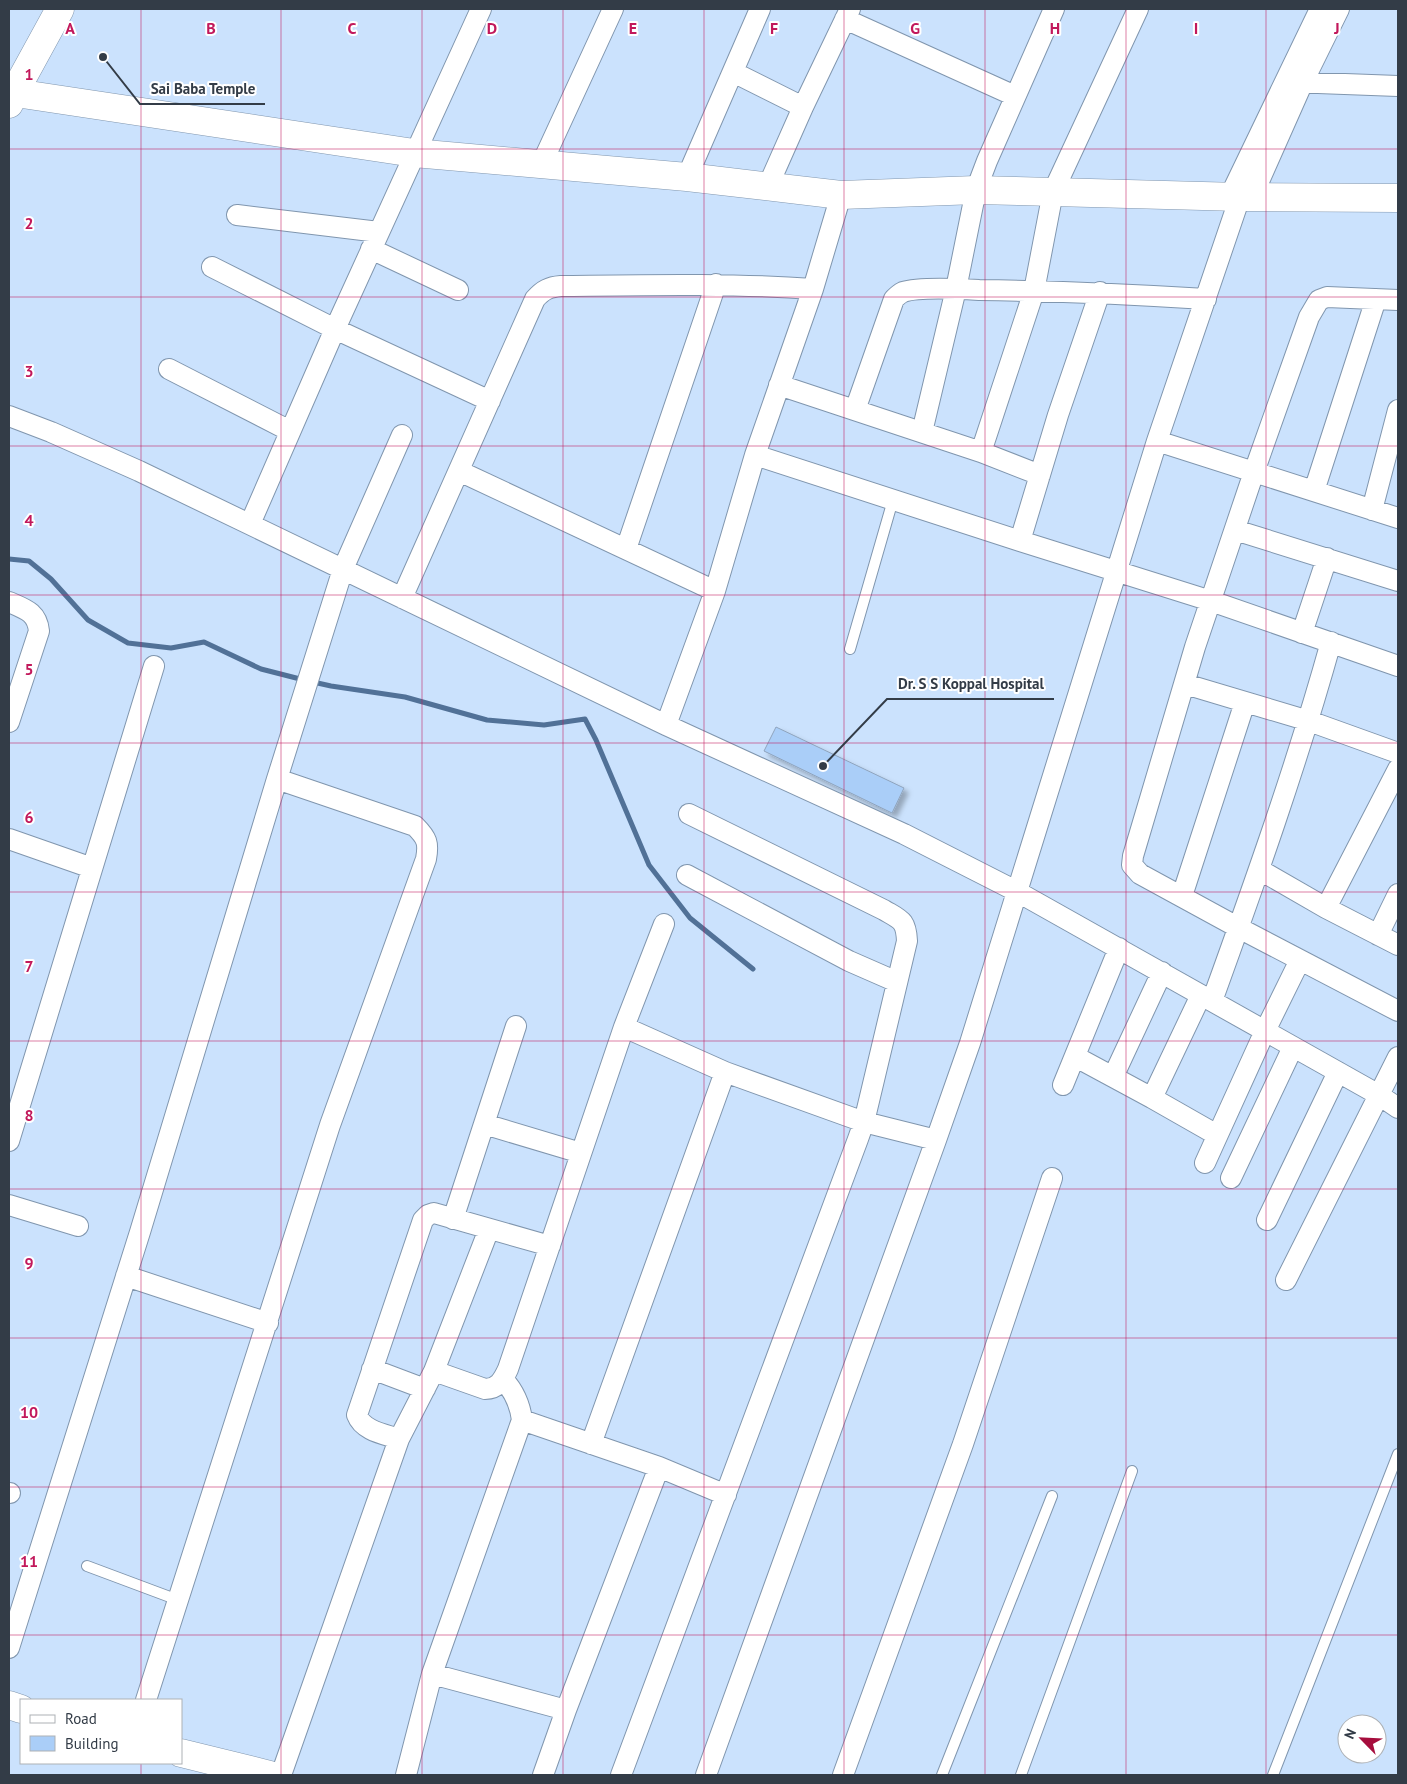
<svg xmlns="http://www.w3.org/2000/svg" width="1407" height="1784" font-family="'PT Sans',sans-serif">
<defs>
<filter id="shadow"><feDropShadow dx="4.5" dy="4.5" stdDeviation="2.5" flood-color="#0004"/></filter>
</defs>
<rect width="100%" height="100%" fill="#cbe2fd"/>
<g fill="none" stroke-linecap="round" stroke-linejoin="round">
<path stroke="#517197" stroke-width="5" d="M 9,559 L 29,561 L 51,579 L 88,620 L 128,643 L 171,648 L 204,642 L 261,669 L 304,680
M 313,682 L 331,686 L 405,697 L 487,720 L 544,725 L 585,719 L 596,740 L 649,865 L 690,918 L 753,969"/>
</g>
<path fill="#aacef8" stroke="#8fa4bd" filter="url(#shadow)" d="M 776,727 L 904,788 L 892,813 L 764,751 Z"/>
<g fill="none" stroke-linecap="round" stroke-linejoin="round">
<defs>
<path id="lane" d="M 850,649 L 893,500
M 87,1566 L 178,1600
M 942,1775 L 1052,1496
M 1021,1775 L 1132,1471
M 1273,1775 L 1398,1454"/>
<path id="street" d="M 845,19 L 1015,96
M 733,72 L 803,107
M 1291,82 L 1398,86
M 542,163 L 613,9
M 687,177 L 760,9
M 768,186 L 803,107 L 850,9
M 1230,196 L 1320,9
M 1252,197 L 1303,82 L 1339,9
M 237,215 L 379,232
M 371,249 L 458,290
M 212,267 L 335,329 L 490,401
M 1398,300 L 1327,297 L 1319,300 L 1309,317 L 1254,472 L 1195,647 L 1133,856 L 1132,865 L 1140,874 L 1239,928 L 1398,1011
M 169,369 L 290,431
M 779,385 L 981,452 L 1040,475
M 855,410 L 894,299 C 896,297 899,294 903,292 C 918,287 962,289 979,290 C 1055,291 1130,294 1206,299
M 9,416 L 51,432 L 139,471 L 666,725 L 904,834 L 1016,891 L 1379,1095 L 1398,1108
M 922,432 L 956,289 L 976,190 L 987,161 L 1054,9
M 1157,441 L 1398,518
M 981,452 L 1034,291 L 1053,192 L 1138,9
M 755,455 L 1020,541 L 1211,601 L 1398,666
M 459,471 L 715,591
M 1314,491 L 1376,299
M 1372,510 L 1398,410
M 250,524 L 335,329 L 481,9
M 1235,530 L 1398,581
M 1020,541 L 1058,415 L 1100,292
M 626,549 L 716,284
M 402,598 L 535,299 C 543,290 549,287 561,286 C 645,285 729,283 813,289
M 9,602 C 25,609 37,612 39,631 L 9,722
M 1302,633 L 1327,558
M 1185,684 L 1309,721 L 1398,753
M 666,725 L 715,591 L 755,455 L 813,289 L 841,195
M 9,839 L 92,868
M 1260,870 L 1326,908 L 1398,945
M 687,875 L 849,961 L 897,982
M 1182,896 L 1245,702
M 1326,908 L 1398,769
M 1378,935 L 1398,894
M 1212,1001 C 1255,882 1297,764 1331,642
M 624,1027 L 725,1072 L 864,1122 L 936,1140
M 1076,1057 L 1152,1098 L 1217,1135
M 1113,1077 L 1162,972
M 1063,1085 L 1119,948
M 1152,1098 L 1201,995
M 484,1124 L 581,1153
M 9,1141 L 154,666
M 1205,1163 L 1265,1031 L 1300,960
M 1231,1178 L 1293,1047
M 9,1205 L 78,1226
M 453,1219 L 516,1026
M 1267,1220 L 1338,1072
M 126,1276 L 268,1323
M 1286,1280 L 1398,1057
M 372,1369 L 425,1389
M 434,1371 L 485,1389 C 498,1389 503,1380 508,1369 L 624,1027 L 664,924
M 522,1420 L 659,1467 L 726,1495
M 399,1439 C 384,1434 363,1431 357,1415 L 423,1220 L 428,1215 L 434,1213 L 550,1246
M 591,1444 L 725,1072
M 9,1493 L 10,1493
M 9,1648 L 140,1232 L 277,779 L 343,569 L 402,435
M 432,1674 L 566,1710
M 146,1700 L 330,1125 L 426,859 C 429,843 427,838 415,826 L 277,779
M 281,1775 L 399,1439 L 434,1371 L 489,1229
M 406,1775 L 432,1674 L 522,1420 C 520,1404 514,1391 503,1379
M 543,1775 L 566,1710 L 659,1467
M 621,1775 L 858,1139 L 864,1122 L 907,941 C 906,920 901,920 884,910 L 689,814
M 706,1775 L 936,1140 L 970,1043 L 1157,441 L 1240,197
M 843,1775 L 963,1444 L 1052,1178"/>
<path id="secondary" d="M 9,92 L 414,153 L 687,177 L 841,195 L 976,190 L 1240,197 L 1398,198
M 9,104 L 14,93 L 60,9
M 9,1705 L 21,1709
M 181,1753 L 270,1775"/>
</defs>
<use href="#lane" stroke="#8096ae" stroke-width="12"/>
<use href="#street" stroke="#8096ae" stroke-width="22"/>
<use href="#secondary" stroke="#8096ae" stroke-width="29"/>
<use href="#lane" stroke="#fff" stroke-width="10"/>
<use href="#street" stroke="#fff" stroke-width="20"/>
<use href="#secondary" stroke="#fff" stroke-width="28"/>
</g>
<path fill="none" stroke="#c2185b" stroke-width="1" stroke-opacity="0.55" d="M 141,9 L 141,1700M 281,9 L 281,1775M 422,9 L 422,1775M 563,9 L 563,1775M 704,9 L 704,1775M 844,9 L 844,1775M 985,9 L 985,1775M 1126,9 L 1126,1775M 1266,9 L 1266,1775M 9,149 L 1398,149M 9,297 L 1398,297M 9,446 L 1398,446M 9,595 L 1398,595M 9,743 L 1398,743M 9,892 L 1398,892M 9,1041 L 1398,1041M 9,1189 L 1398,1189M 9,1338 L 1398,1338M 9,1487 L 1398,1487M 9,1635 L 1398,1635M 141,1763 L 141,1775"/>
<g font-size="16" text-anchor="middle" font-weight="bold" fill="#c2185b" stroke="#fff" stroke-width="4" stroke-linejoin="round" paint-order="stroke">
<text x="70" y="34">A</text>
<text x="211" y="34">B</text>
<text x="352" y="34">C</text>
<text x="492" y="34">D</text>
<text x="633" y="34">E</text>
<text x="774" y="34">F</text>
<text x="915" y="34">G</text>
<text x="1055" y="34">H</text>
<text x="1196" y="34">I</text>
<text x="1337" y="34">J</text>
<text x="29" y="80">1</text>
<text x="29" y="229">2</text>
<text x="29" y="377">3</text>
<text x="29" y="526">4</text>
<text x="29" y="675">5</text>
<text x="29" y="823">6</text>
<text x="29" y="972">7</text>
<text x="29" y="1121">8</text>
<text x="29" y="1269">9</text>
<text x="29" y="1418">10</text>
<text x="29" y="1567">11</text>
</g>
<path fill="none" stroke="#333c47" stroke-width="2" d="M103 57L140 104H265M823 766L887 699H1054"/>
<g fill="#333c47" stroke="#fff" stroke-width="2">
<circle cx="103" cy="57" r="5"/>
<circle cx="823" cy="766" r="5"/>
</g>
<g font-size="15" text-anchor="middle" font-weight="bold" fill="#333c47" stroke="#fff" stroke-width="4" stroke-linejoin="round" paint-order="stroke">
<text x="203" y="94">Sai Baba Temple</text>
<text x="971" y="689">Dr. S S Koppal Hospital</text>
</g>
<rect width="1407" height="1784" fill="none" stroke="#333c47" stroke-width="20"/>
<rect x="20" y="1699" width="162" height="65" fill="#ffffff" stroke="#adb1b5"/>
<rect x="30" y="1715" width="25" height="8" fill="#ffffff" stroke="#adb1b5"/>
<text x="65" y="1724" font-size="15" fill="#333c47">Road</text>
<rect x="30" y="1736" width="25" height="15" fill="#aacef8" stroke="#adb1b5"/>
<text x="65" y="1749" font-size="15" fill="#333c47">Building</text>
<g transform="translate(1362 1739) rotate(294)"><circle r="24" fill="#ffffff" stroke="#adb1b5"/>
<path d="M0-4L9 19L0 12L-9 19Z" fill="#a60d3d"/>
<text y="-8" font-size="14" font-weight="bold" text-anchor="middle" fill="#333c47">N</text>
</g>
</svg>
